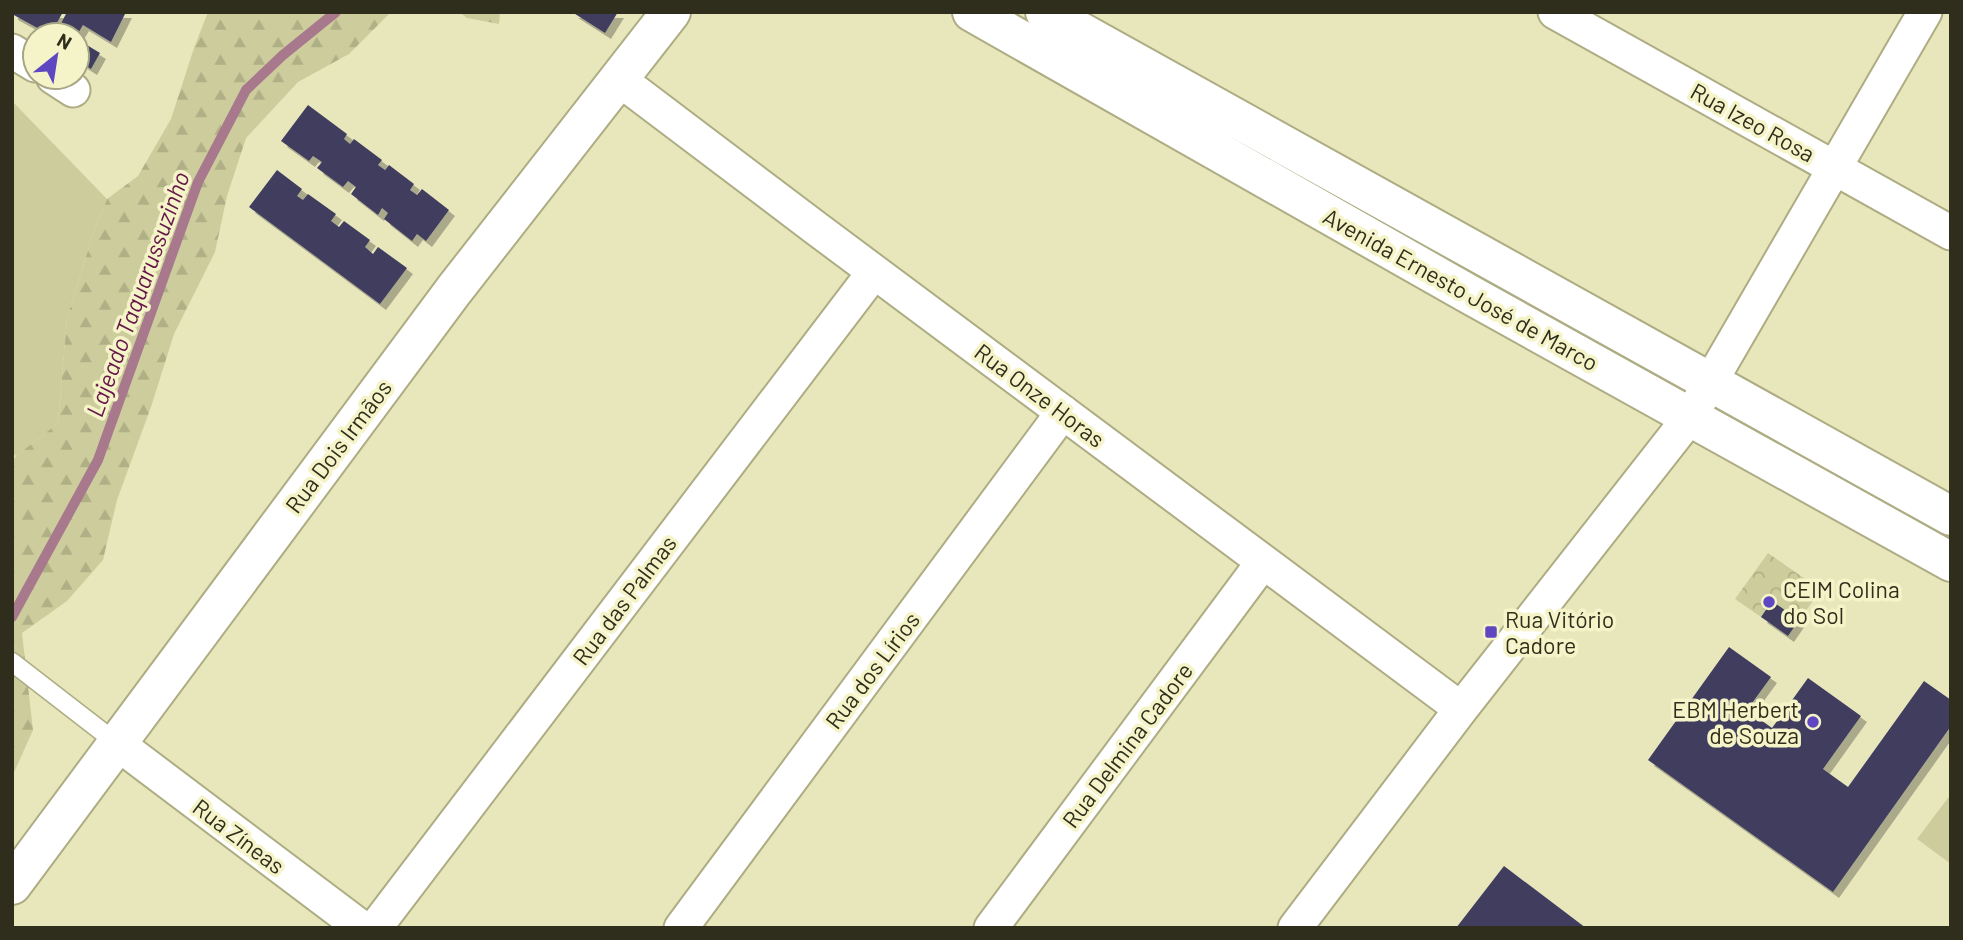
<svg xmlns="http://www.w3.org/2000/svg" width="1963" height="940" font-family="Barlow,sans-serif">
<defs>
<pattern id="forest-firs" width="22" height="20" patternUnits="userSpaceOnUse" patternTransform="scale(1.75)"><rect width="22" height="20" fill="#cdcc9c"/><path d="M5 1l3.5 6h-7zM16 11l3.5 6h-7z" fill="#b0b086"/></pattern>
<pattern id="park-crowns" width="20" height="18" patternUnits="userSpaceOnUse" patternTransform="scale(1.75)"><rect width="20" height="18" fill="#cdcc9c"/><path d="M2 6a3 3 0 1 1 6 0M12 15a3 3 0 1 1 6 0" fill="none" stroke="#b0b086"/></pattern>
<filter id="shadow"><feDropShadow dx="6" dy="6" stdDeviation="0" flood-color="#0004"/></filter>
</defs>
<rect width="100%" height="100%" fill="#e8e7bc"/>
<path fill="#cdcc9c" d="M 12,101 L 107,199 L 95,228 L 67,318 L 58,423 L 16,456 L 12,452 Z
M 1951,794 L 1951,864 L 1917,839 Z"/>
<path fill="url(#forest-firs)" d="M 208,12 L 391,12 L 349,54 L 298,82 L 246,138 L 227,196 L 215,252 L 174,334 L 151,407 L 117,500 L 103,560 L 67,601 L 22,633 L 33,730 L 12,777 L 12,462 L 16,456 L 58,423 L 67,318 L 95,228 L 107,199 L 138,176 L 171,119 L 194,48 Z
M 459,12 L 500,12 L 499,24 L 467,18 Z"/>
<path fill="url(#park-crowns)" d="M 1768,553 L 1821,590 L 1799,620 L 1772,602 L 1761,617 L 1735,599 Z"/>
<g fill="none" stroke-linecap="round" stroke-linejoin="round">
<path stroke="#a8788c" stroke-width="10" d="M 12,617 L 98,460 L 198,182 L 246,90 L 283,55 L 336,12"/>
</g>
<path fill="#403e5f" filter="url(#shadow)" d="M 12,12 L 63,12 L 50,35 L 12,14 Z
M 67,12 L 126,12 L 111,42 L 83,25 L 77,35 L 55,35 Z
M 572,12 L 618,12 L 605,33 Z
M 77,39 L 100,53 L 91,69 L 77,60 Z
M 308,105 L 347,134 L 344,139 L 350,144 L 354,139 L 382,160 L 378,165 L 385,170 L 389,165 L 414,184 L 410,190 L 417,195 L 422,189 L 449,210 L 426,241 L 417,234 L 412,241 L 384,219 L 388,213 L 382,208 L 378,215 L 351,194 L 356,187 L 348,181 L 343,187 L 317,168 L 322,162 L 313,156 L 309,161 L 281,141 Z
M 277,170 L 302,189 L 297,196 L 303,200 L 308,194 L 336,214 L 331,221 L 339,227 L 344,221 L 370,240 L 365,247 L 373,254 L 378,247 L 407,268 L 380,304 L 249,207 Z
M 1772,601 L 1799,620 L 1788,636 L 1761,617 Z
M 1729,647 L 1771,677 L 1747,710 L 1772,728 L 1808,678 L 1861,716 L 1823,769 L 1848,787 L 1924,681 L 1951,700 L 1951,726 L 1833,892 L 1648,760 Z
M 1504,866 L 1586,928 L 1456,928 Z"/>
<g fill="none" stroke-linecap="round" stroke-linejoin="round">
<defs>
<path id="lane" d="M 12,662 L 118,744"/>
<path id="street" d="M 1555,12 L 1951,233
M 12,51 L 35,65
M 53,77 L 73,90
M 620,80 L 817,229 L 1461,709
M 118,744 L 362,928
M 375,928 L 874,272
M 681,928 L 1063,412
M 991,928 L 1263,562
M 1295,928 L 1461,709 L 1690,417 L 1925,12"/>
<path id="secondary" d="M 972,12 L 1467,293 L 1951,562
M 1045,12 L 1951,516
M 12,885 L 454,290 L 671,12"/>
</defs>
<use href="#lane" stroke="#aeac83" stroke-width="21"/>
<use href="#street" stroke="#aeac83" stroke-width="37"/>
<use href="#secondary" stroke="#aeac83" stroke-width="42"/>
<use href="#lane" stroke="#fff" stroke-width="18"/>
<use href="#street" stroke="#fff" stroke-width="33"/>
<use href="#secondary" stroke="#fff" stroke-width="38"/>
</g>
<g fill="#5e47c0" stroke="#f5f4c9" stroke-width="2.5">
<circle cx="1769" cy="602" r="7"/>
<rect x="1484" y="625" width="14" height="14" rx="3.5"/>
<circle cx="1813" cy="722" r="7"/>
</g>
<g text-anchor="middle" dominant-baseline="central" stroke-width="7" stroke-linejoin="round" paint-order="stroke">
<g font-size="23" fill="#2f2e1d" stroke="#f5f4c9">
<text transform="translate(1753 122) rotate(29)">Rua Izeo Rosa</text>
<text transform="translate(1461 289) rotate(29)">Avenida Ernesto José de Marco</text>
<text transform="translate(1040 395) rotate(37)">Rua Onze Horas</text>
<text transform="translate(338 446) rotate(-53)">Rua Dois Irmãos</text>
<text transform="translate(624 600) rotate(-53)">Rua das Palmas</text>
<text transform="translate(872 670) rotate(-53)">Rua dos Lírios</text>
<text transform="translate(1127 745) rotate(-53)">Rua Delmina Cadore</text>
<text transform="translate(239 836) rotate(37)">Rua Zíneas</text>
</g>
<g font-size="23" fill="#2f2e1d" stroke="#f5f4c9" text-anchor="start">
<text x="1783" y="589">CEIM Colina<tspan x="1783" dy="26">do Sol</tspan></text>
<text x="1505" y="619">Rua Vitório<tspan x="1505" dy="26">Cadore</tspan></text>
<text x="1799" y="709" text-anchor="end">EBM Herbert<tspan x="1799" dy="26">de Souza</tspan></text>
</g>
<g font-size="24" font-style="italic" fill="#651548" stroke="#f5f4c9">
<text transform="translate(137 294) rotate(-70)">Lajeado Taquarussuzinho</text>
</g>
</g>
<rect width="1963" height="940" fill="none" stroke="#2f2e1d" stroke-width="28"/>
<g transform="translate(56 56) rotate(30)"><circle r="33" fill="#f5f4c9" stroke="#a6a584" stroke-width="2"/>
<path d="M0-5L12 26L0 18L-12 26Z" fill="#5e47c0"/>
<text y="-10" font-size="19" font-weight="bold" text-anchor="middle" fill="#2f2e1d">N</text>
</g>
</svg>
